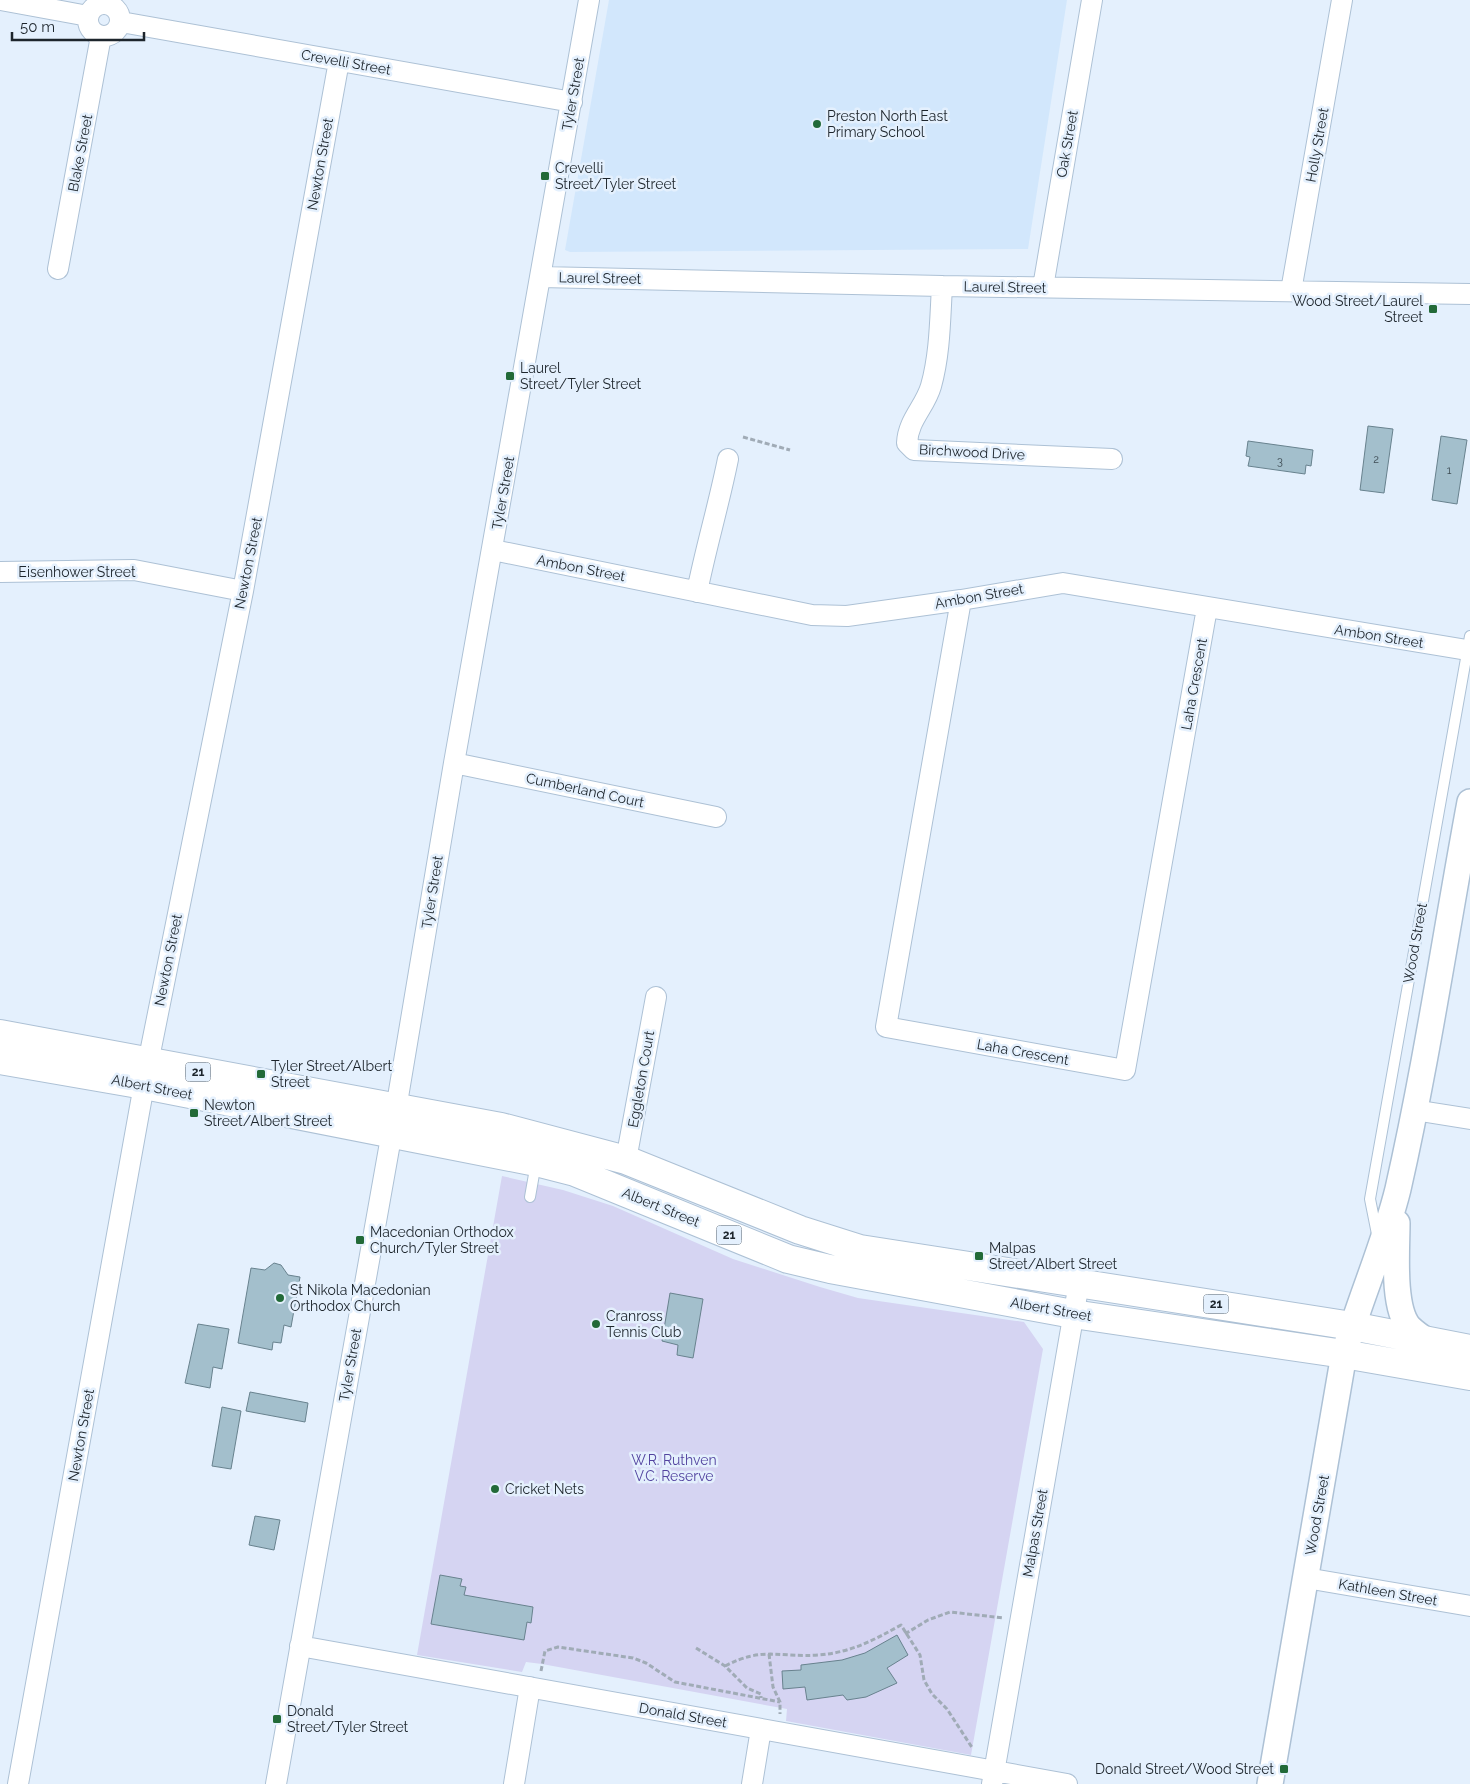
<svg xmlns="http://www.w3.org/2000/svg" width="1470" height="1784" font-family="Raleway,sans-serif">
<rect width="100%" height="100%" fill="#e4f0fd"/>
<path fill="#d2e7fc" d="M 609,0 L 1067,0 L 1028,249 L 570,252 L 565,250 Z"/>
<path fill="#d5d4f2" d="M 502,1176 L 563,1190 L 613,1206 L 733,1259 L 820,1287 L 858,1298 L 1024,1322 L 1043,1349 L 971,1755 L 786,1721 L 787,1709 L 542,1664 L 526,1662 L 522,1672 L 417,1655 Z"/>
<path fill="#a3bfcc" stroke="#68828e" d="M 1368,426 L 1393,429 L 1384,493 L 1360,490 Z
M 1441,436 L 1467,440 L 1457,504 L 1432,500 Z
M 1248,441 L 1313,450 L 1311,466 L 1306,465 L 1305,474 L 1248,466 L 1250,457 L 1246,456 Z
M 274,1263 L 281,1265 L 288,1275 L 300,1277 L 291,1327 L 284,1325 L 281,1343 L 273,1342 L 272,1350 L 238,1343 L 251,1268 L 265,1270 Z
M 670,1293 L 703,1299 L 693,1358 L 677,1355 L 678,1345 L 662,1341 Z
M 198,1324 L 229,1329 L 222,1369 L 213,1367 L 210,1388 L 185,1383 Z
M 250,1392 L 308,1403 L 305,1422 L 246,1411 Z
M 222,1407 L 241,1411 L 231,1469 L 212,1466 Z
M 255,1516 L 280,1520 L 274,1550 L 249,1545 Z
M 440,1575 L 462,1579 L 460,1586 L 466,1587 L 464,1595 L 533,1607 L 531,1623 L 527,1622 L 524,1640 L 431,1624 Z
M 897,1635 L 908,1655 L 887,1668 L 897,1683 L 866,1697 L 847,1700 L 843,1695 L 807,1700 L 805,1687 L 783,1689 L 782,1671 L 801,1670 L 801,1665 L 842,1660 L 865,1653 Z"/>
<g fill="none" stroke-linecap="round" stroke-linejoin="round">
<defs>
<path id="service" d="M 530,1197 L 536,1163
M 1378,1239 L 1370,1199 L 1470,636"/>
<path id="minor" d="M 1,0 L 88,16
M88 20a16 16 0 1 1 32 0a16 16 0 1 1-32 0Z
M 121,22 L 572,102
M 58,269 L 101,36
M 541,277 L 942,286 L 1470,294
M 942,286 C 940,320 940,354 931,386 C 925,407 908,420 907,443 L 914,450 L 1112,459
M 1043,287 L 1092,0
M 1291,291 L 1342,0
M 493,550 L 812,615 L 847,616 L 961,600 L 1063,583 L 1467,650
M 0,572 L 134,570 L 243,591
M 697,592 C 706,547 719,504 728,459
M 961,600 L 886,1027 L 1125,1070 L 1207,608
M 454,763 L 716,817
M 148,1063 L 243,591 L 339,61
M 1414,1110 L 1470,1119
M 626,1160 L 656,997
M 1306,1578 L 1470,1606
M 300,1646 L 1067,1784
M 18,1784 L 144,1085
M 276,1784 L 396,1109 L 454,763 L 589,0
M 514,1784 L 530,1687
M 752,1784 L 761,1729
M 992,1784 L 1079,1283"/>
<path id="tertiary" d="M 1397,1223 C 1397,1249 1392,1307 1409,1327 C 1414,1332 1421,1337 1427,1341
M 1270,1784 L 1344,1354 C 1360,1298 1384,1246 1398,1189 C 1427,1061 1446,931 1470,802"/>
<path id="trunk" d="M 0,1034 L 501,1127 L 626,1160 L 800,1230 L 860,1249 L 1352,1326 L 1470,1349
M 0,1060 L 144,1085 L 536,1162 L 575,1172 L 788,1259 L 830,1269 L 1073,1314 L 1344,1354 L 1470,1376"/>
</defs>
<use href="#service" stroke="#adc1d5" stroke-width="12"/>
<use href="#minor" stroke="#adc1d5" stroke-width="22"/>
<use href="#tertiary" stroke="#adc1d5" stroke-width="28"/>
<use href="#trunk" stroke="#adc1d5" stroke-width="30"/>
<path stroke="#a0abb6" stroke-width="3" stroke-dasharray="5 2.5" stroke-linecap="butt" d="M 743,437 L 790,450
M 905,1634 L 928,1620 L 950,1612 L 1004,1618
M 696,1648 L 725,1666 L 747,1688 L 761,1694 L 761,1698
M 769,1654 L 773,1687 L 780,1702 L 780,1714
M 725,1666 C 763,1646 780,1658 819,1655 C 852,1652 872,1641 901,1625 L 920,1655 L 924,1680 L 932,1694 L 947,1709 L 973,1749
M 541,1671 L 545,1651 L 558,1647 L 633,1658 L 646,1663 L 675,1682 L 780,1702"/>
<use href="#service" stroke="#fff" stroke-width="10"/>
<use href="#minor" stroke="#fff" stroke-width="20"/>
<use href="#tertiary" stroke="#fff" stroke-width="25"/>
<use href="#trunk" stroke="#fff" stroke-width="28"/>
</g>
<g fill="#226a38" stroke="#e4f0fd" stroke-width="2">
<circle cx="817" cy="124" r="5"/>
<rect x="540" y="171" width="10" height="10" rx="2.5"/>
<rect x="1428" y="304" width="10" height="10" rx="2.5"/>
<rect x="505" y="371" width="10" height="10" rx="2.5"/>
<rect x="256" y="1069" width="10" height="10" rx="2.5"/>
<rect x="189" y="1108" width="10" height="10" rx="2.5"/>
<rect x="355" y="1235" width="10" height="10" rx="2.5"/>
<rect x="974" y="1251" width="10" height="10" rx="2.5"/>
<circle cx="280" cy="1298" r="5"/>
<circle cx="596" cy="1324" r="5"/>
<circle cx="495" cy="1489" r="5"/>
<rect x="272" y="1714" width="10" height="10" rx="2.5"/>
<rect x="1279" y="1764" width="10" height="10" rx="2.5"/>
</g>
<g text-anchor="middle" dominant-baseline="central" stroke-width="5" stroke-linejoin="round" paint-order="stroke">
<g font-size="11" fill="#3e4c54">
<text x="1376" y="459">2</text>
<text x="1280" y="461">3</text>
<text x="1449" y="470">1</text>
</g>
<g fill="#e4f0fd" stroke="#59626b" stroke-width="1">
<rect x="185.5" y="1062.5" width="25" height="19" rx="4"/>
<rect x="716.5" y="1225.5" width="25" height="19" rx="4"/>
<rect x="1203.5" y="1294.5" width="25" height="19" rx="4"/>
</g>
<g font-size="12" font-weight="bold" fill="#1d252c">
<text x="198" y="1072">21</text>
<text x="729" y="1235">21</text>
<text x="1216" y="1304">21</text>
</g>
<g font-size="14" fill="#1d252c" stroke="#e4f0fd">
<text transform="translate(346 62) rotate(10)">Crevelli Street</text>
<text transform="translate(573 94) rotate(-80)">Tyler Street</text>
<text transform="translate(1067 144) rotate(-80)">Oak Street</text>
<text transform="translate(1317 145) rotate(-80)">Holly Street</text>
<text transform="translate(80 153) rotate(-79)">Blake Street</text>
<text transform="translate(320 164) rotate(-80)">Newton Street</text>
<text transform="translate(600 278) rotate(1)">Laurel Street</text>
<text transform="translate(1005 287) rotate(1)">Laurel Street</text>
<text transform="translate(972 452) rotate(3)">Birchwood Drive</text>
<text transform="translate(503 493) rotate(-80)">Tyler Street</text>
<text transform="translate(248 563) rotate(-79)">Newton Street</text>
<text transform="translate(581 568) rotate(11)">Ambon Street</text>
<text x="77" y="572">Eisenhower Street</text>
<text transform="translate(979 596) rotate(-10)">Ambon Street</text>
<text transform="translate(1379 636) rotate(9)">Ambon Street</text>
<text transform="translate(1194 684) rotate(-80)">Laha Crescent</text>
<text transform="translate(585 790) rotate(12)">Cumberland Court</text>
<text transform="translate(432 892) rotate(-81)">Tyler Street</text>
<text transform="translate(1415 943) rotate(-80)">Wood Street</text>
<text transform="translate(168 960) rotate(-79)">Newton Street</text>
<text transform="translate(1023 1052) rotate(10)">Laha Crescent</text>
<text transform="translate(641 1079) rotate(-80)">Eggleton Court</text>
<text transform="translate(152 1087) rotate(11)">Albert Street</text>
<text transform="translate(661 1207) rotate(22)">Albert Street</text>
<text transform="translate(1051 1309) rotate(10)">Albert Street</text>
<text transform="translate(350 1365) rotate(-80)">Tyler Street</text>
<text transform="translate(81 1435) rotate(-80)">Newton Street</text>
<text transform="translate(1317 1515) rotate(-80)">Wood Street</text>
<text transform="translate(1035 1533) rotate(-80)">Malpas Street</text>
<text transform="translate(1388 1592) rotate(10)">Kathleen Street</text>
<text transform="translate(683 1715) rotate(10)">Donald Street</text>
</g>
<g font-size="14" fill="#1d252c" stroke="#e4f0fd" text-anchor="start">
<text x="827" y="116">Preston North East<tspan x="827" dy="16">Primary School</tspan></text>
<text x="555" y="168">Crevelli<tspan x="555" dy="16">Street/Tyler Street</tspan></text>
<text x="1423" y="301" text-anchor="end">Wood Street/Laurel<tspan x="1423" dy="16">Street</tspan></text>
<text x="520" y="368">Laurel<tspan x="520" dy="16">Street/Tyler Street</tspan></text>
<text x="271" y="1066">Tyler Street/Albert<tspan x="271" dy="16">Street</tspan></text>
<text x="204" y="1105">Newton<tspan x="204" dy="16">Street/Albert Street</tspan></text>
<text x="370" y="1232">Macedonian Orthodox<tspan x="370" dy="16">Church/Tyler Street</tspan></text>
<text x="989" y="1248">Malpas<tspan x="989" dy="16">Street/Albert Street</tspan></text>
<text x="290" y="1290">St Nikola Macedonian<tspan x="290" dy="16">Orthodox Church</tspan></text>
<text x="606" y="1316">Cranross<tspan x="606" dy="16">Tennis Club</tspan></text>
<text x="505" y="1489">Cricket Nets</text>
<text x="287" y="1711">Donald<tspan x="287" dy="16">Street/Tyler Street</tspan></text>
<text x="1274" y="1769" text-anchor="end">Donald Street/Wood Street</text>
</g>
<g font-size="14" fill="#52439f" stroke="#e4f0fd">
<text x="674" y="1460">W.R. Ruthven<tspan x="674" dy="16">V.C. Reserve</tspan></text>
</g>
</g>
<path d="M12 32v8h132v-8" fill="none" stroke="#1d252c" stroke-width="2.5"/>
<text x="20" y="32" font-size="15" fill="#1d252c" stroke="#e4f0fd" stroke-width="4" paint-order="stroke">50 m</text>
</svg>
